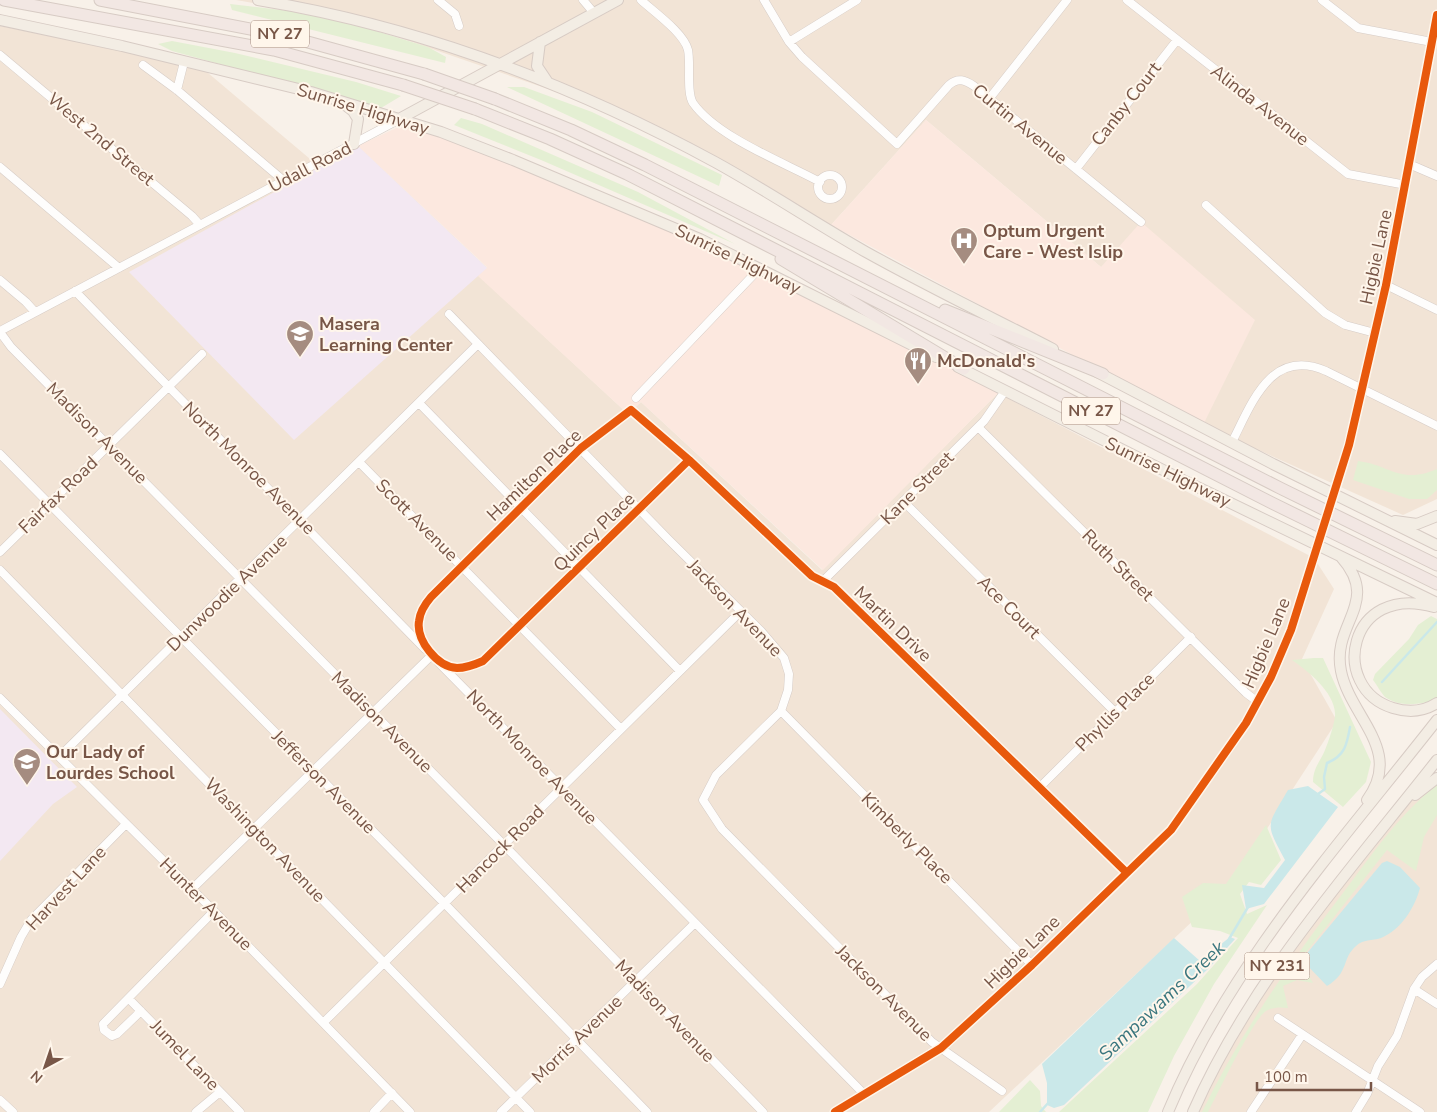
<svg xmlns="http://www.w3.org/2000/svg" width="1437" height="1112" font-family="'Nunito Sans',sans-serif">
<rect width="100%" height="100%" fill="#f8f1e9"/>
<path fill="#f2e4d6" d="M 236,0 L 1437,0 L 1437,499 L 1403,515 L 1203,425 L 1101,267 L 926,120 L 831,225 L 586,102 L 348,20 Z
M 0,26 L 201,67 L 316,164 L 358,146 L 487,268 L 479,276 L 628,414 L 641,402 L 822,570 L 998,393 L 1314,558 L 1334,589 L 1302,659 L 1337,721 L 1229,887 L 989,1112 L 0,1112 Z
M 1437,778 L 1437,1112 L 1193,1112 L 1243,1016 L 1393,816 L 1424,787 Z"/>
<path fill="#fce8df" d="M 926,120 L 1101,267 L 1141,222 L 1255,320 L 1203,425 L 831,225 Z
M 411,121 L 745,262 L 998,393 L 823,570 L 641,402 L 628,414 L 478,276 L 487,267 L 358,146 Z"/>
<path fill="#f3e8f2" d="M 358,146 L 487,268 L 294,440 L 129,272 Z
M 0,709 L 77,787 L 53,804 L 0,861 Z"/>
<path fill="#e4efd3" d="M 230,4 L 324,15 L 428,47 L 446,57 L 445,63 L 232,10 Z
M 172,41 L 235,53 L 356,82 L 401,96 L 381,108 L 172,51 L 158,44 Z
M 507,87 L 524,87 L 592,112 L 722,175 L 719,186 Z
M 461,118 L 482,124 L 638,192 L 735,244 L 541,160 L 454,125 Z
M 1358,461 C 1391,465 1400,485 1437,469 L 1437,490 L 1427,499 L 1409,499 L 1353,480 Z
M 1431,616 L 1437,619 L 1437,700 C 1421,704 1400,708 1385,697 C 1381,693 1377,685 1373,680 L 1375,674 L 1409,639 L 1418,625 Z
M 1314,658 L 1323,658 L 1371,762 L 1366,782 L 1343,807 L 1313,782 C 1313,768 1320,762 1325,750 C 1328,743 1336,720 1335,713 C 1334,692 1308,671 1292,660 Z
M 1437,785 L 1437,815 L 1424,837 L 1416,871 L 1387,850 L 1300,960 L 1313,983 L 1297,980 L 1283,986 L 1288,1008 C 1280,1007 1273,1007 1266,1011 C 1253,1019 1217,1095 1208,1112 L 1202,1112 C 1242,1030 1294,957 1349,885 C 1375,850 1402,812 1437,785 Z
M 1266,825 L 1281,860 L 1261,885 L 1249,882 L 1240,894 L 1247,914 L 1267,905 L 1214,984 L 1174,1056 L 1148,1112 L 1059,1112 L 1197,984 L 1238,938 L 1220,931 L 1192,927 L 1182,897 L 1203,883 L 1226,884 Z
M 1030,1080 L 1040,1091 L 1041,1106 L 1046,1112 L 999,1112 Z"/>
<path fill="#cae8e9" d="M 1308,786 L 1338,807 L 1264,904 L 1246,909 L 1242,885 L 1264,888 L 1285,860 C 1265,822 1266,828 1288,790 Z
M 1387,861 L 1400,867 L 1420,888 C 1415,907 1401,930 1381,938 C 1372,941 1363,939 1356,946 C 1341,959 1350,972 1327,986 L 1304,962 L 1308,952 L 1382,863 Z
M 1230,937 L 1235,939 L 1209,968 L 1064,1105 L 1054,1108 L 1047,1105 L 1047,1083 L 1042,1064 L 1174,938 L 1200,961 Z"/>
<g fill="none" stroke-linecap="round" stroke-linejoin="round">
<path stroke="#cae8e9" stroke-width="2.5" d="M 1382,682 L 1437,622
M 1318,794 L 1325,789 L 1324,777 L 1327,763 C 1345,756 1347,744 1350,727
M 1229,939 L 1248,907
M 1040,1112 L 1049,1102"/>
<defs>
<path id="minor" d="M 438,0 L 455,14 L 459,26
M 583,0 L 594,13
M 641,0 C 654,12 684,33 688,50 C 691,64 686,92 693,103 C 717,137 783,162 820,182
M 764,0 L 789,42 L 802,57 L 897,144 L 949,85 C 958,77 965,80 974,86 L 1141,222
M 1127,0 L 1348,174 L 1406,185
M 1322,0 L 1358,28 L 1432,42
M 789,42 L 857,0
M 0,55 L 192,216 L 200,225
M 143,65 L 177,90 L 284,181
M 177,90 L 184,62
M 989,99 L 1067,0
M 1409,164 L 1437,176
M 0,167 L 119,268
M 1076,169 L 1177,40
M818 187a12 12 0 1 1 24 0a12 12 0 1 1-24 0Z
M 1206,205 L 1325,313 L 1345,325 L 1375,333
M 0,280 L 26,302 L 35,312
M 1386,285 L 1437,310
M 75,291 L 425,649
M 449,314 L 669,540 L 761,631 L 784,658 L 789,674 L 788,690 L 781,711 L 716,775 L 703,800 L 722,829 L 932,1042 L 1002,1091
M 0,331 L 400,119
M 0,332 L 11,347 L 504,845 L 763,1112
M 636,398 L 760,268
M 419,403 L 680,671
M 978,427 L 1246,693 L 1258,702
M 1232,442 C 1252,403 1271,347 1326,371 L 1437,426
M 0,454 L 445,904 L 647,1112
M 689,460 L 483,661 C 474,665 466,668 457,668 C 437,667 416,640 419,621 C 420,611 425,604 431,597 L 581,448 L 631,410 L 689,460 L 812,576 L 834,587 L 1126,872
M 359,462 L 621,729
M 1340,474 L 1358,408 L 1386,285 L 1437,15
M 903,501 L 1115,712
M 0,552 L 202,354
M 0,570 L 530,1112
M 823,581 L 984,421 L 1005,391
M 438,662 L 864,1094
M 0,698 L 214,911 L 410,1112
M 781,711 L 1032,965
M 60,756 L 478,344
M 1040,787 L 1191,637
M 192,889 L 432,655
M 0,984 L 21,937 L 31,920 L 126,824
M 1414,989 L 1437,1004
M 129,999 L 240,1112
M 141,1011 L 117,1034 L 112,1036 L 104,1030 L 103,1024 L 214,911
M 1278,1018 L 1420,1112
M 324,1022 L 741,611
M 0,1100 L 13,1112
M 196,1112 L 220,1092
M 374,1112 L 392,1093
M 501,1112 L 695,923
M 835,1112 L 950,1041 L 1171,830 L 1236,739 L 1266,686 L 1291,630 L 1314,558
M 1251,1112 L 1302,1035
M 1356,1112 L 1367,1094 L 1378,1066 L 1397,1036 L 1414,989 L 1422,977 L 1437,964"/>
<path id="major" d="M 258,0 C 418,26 573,85 715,162 C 766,190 815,223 866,252 C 927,286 991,317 1053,349
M 0,20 L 122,46 L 311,92 L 441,132 L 513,160 L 700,239 L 936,357
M 540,42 L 537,66 L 547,81
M 344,104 L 353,111 L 358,119 L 354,144
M 401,118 L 618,0
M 958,367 L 1181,479 L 1437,603
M 1097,372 L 1273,464 L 1437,545
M 1395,521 L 1417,524 L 1437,516
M 1341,557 C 1382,603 1331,623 1341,671 C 1350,717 1404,750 1367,800
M 1434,607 C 1348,582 1328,688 1393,708 C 1409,713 1423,712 1437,703
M 1415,795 L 1437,778
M 1168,1112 C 1229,965 1340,844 1437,720
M 1193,1112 C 1251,980 1349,872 1437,760"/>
<path id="highway" d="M 4,0 L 274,50 L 403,85
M 100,0 L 286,36 L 424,74
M 495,99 L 571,130 L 645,165 L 1280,488 L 1437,565
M 475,109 L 550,139 L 627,174 L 1272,503 L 1437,584
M 781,259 L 964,369
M 945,310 L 1103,374"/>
</defs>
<use href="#minor" stroke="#d6ccc6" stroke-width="9"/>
<use href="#major" stroke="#d7cbc4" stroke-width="12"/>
<use href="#highway" stroke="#d7cbc4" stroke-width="13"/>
<use href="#minor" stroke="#fefdfc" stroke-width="8"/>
<use href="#major" stroke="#f3ede4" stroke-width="10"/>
<use href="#highway" stroke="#f2e7e3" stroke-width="11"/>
<defs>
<path id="minor-bridge" d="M 1314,558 L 1340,474"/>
<path id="highway-bridge" d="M 424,74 L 495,99
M 403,85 L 475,109"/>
</defs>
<use href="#minor-bridge" stroke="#d6ccc6" stroke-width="9" stroke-linecap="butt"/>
<use href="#highway-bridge" stroke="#d7cbc4" stroke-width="13" stroke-linecap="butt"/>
<use href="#minor-bridge" stroke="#fefdfc" stroke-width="8"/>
<use href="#highway-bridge" stroke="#f2e7e3" stroke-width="11"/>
<defs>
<path id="cycleway" d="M 689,460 L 483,661 C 474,665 466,668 457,668 C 437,667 416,640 419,621 C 420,611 425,604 431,597 L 581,448 L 631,410 L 689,460 L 812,576 L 834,587 L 1126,872
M 835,1112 L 941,1048 L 1032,965 L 1171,830 L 1246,723 L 1271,677 L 1291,630 L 1349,445 L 1386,285 L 1437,15"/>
</defs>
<use href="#cycleway" stroke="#fff6eb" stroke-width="11"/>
<use href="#cycleway" stroke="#e8590c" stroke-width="8"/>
</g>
<defs>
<symbol id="hospital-pin" viewBox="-11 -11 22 30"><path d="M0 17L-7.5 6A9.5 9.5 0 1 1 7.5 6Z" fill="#a58c80" stroke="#fff6eb"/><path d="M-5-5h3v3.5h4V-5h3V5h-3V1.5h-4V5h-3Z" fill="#fff"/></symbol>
<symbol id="school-pin" viewBox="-11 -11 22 30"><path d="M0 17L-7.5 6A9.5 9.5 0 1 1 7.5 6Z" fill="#a58c80" stroke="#fff6eb"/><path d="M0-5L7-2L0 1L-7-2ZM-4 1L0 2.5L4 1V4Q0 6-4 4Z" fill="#fff"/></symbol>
<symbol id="restaurant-pin" viewBox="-11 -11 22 30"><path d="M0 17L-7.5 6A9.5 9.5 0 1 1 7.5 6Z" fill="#a58c80" stroke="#fff6eb"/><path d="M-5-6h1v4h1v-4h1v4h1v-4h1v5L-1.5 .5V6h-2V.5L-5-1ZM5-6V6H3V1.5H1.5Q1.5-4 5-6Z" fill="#fff"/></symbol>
</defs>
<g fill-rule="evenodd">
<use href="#hospital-pin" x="948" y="225" width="32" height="43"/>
<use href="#school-pin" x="284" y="318" width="32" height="43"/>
<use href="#restaurant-pin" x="902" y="345" width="32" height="43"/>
<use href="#school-pin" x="11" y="746" width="32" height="43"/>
</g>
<g text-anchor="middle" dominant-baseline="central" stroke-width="4" stroke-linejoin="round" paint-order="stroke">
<g fill="#fff6eb" stroke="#a08678" stroke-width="1">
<rect x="251" y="20.5" width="58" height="27" rx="4"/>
<rect x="1062" y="397.5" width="58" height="27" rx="4"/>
<rect x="1244.5" y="952.5" width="65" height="27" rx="4"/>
</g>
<g font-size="16" font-weight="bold" fill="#785647">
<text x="280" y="34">NY 27</text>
<text x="1091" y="411">NY 27</text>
<text x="1277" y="966">NY 231</text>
</g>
<g font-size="18" fill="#785647" stroke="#fff6eb">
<text transform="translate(1126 104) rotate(-52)">Canby Court</text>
<text transform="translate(1260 105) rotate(38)">Alinda Avenue</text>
<text transform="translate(363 109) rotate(17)">Sunrise Highway</text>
<text transform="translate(1020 124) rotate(39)">Curtin Avenue</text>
<text transform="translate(101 139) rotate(40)">West 2nd Street</text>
<text transform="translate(310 167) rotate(-27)">Udall Road</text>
<text transform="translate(1376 257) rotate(-78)">Higbie Lane</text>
<text transform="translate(738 259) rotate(26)">Sunrise Highway</text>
<text transform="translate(97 433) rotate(45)">Madison Avenue</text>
<text transform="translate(249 468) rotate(45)">North Monroe Avenue</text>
<text transform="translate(1168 472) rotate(26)">Sunrise Highway</text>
<text transform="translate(534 475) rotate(-44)">Hamilton Place</text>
<text transform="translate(917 488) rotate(-45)">Kane Street</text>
<text transform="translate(58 495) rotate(-44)">Fairfax Road</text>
<text transform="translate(417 520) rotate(45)">Scott Avenue</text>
<text transform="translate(594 532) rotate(-44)">Quincy Place</text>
<text transform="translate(1118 565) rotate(45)">Ruth Street</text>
<text transform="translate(227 593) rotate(-44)">Dunwoodie Avenue</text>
<text transform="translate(1009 607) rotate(45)">Ace Court</text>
<text transform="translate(735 608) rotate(46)">Jackson Avenue</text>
<text transform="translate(893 624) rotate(44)">Martin Drive</text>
<text transform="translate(1266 643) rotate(-67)">Higbie Lane</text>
<text transform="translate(1115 712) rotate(-45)">Phyllis Place</text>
<text transform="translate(382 722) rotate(45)">Madison Avenue</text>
<text transform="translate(532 757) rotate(46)">North Monroe Avenue</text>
<text transform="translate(324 782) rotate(45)">Jefferson Avenue</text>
<text transform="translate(907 838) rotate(45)">Kimberly Place</text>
<text transform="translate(265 840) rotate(46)">Washington Avenue</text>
<text transform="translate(500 849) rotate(-45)">Hancock Road</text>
<text transform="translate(66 888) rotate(-47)">Harvest Lane</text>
<text transform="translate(206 904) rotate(45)">Hunter Avenue</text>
<text transform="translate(1022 952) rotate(-44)">Higbie Lane</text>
<text transform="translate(884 993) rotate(45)">Jackson Avenue</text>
<text transform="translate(665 1011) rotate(46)">Madison Avenue</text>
<text transform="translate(577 1039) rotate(-44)">Morris Avenue</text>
<text transform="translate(185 1055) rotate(46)">Jumel Lane</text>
</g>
<g font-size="18" font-weight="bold" fill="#785647" stroke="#fff6eb" text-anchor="start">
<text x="983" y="231">Optum Urgent<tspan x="983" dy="21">Care - West Islip</tspan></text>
<text x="319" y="324">Masera<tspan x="319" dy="21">Learning Center</tspan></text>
<text x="937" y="361">McDonald's</text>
<text x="46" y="752">Our Lady of<tspan x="46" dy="21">Lourdes School</tspan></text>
</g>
<g font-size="19" font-style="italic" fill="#3a767e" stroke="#fff6eb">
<text transform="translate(1162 1001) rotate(-43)">Sampawams Creek</text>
</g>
</g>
<g transform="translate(45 1067) rotate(220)" stroke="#fff6eb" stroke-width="4" paint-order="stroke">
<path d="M0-4L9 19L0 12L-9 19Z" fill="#785647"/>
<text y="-8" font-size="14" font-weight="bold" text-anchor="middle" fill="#785647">N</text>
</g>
<path d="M1257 1082v8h114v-8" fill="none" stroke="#785647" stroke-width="2.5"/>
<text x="1264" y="1082" font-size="15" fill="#785647" stroke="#fff6eb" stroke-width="4" paint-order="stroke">100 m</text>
</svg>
